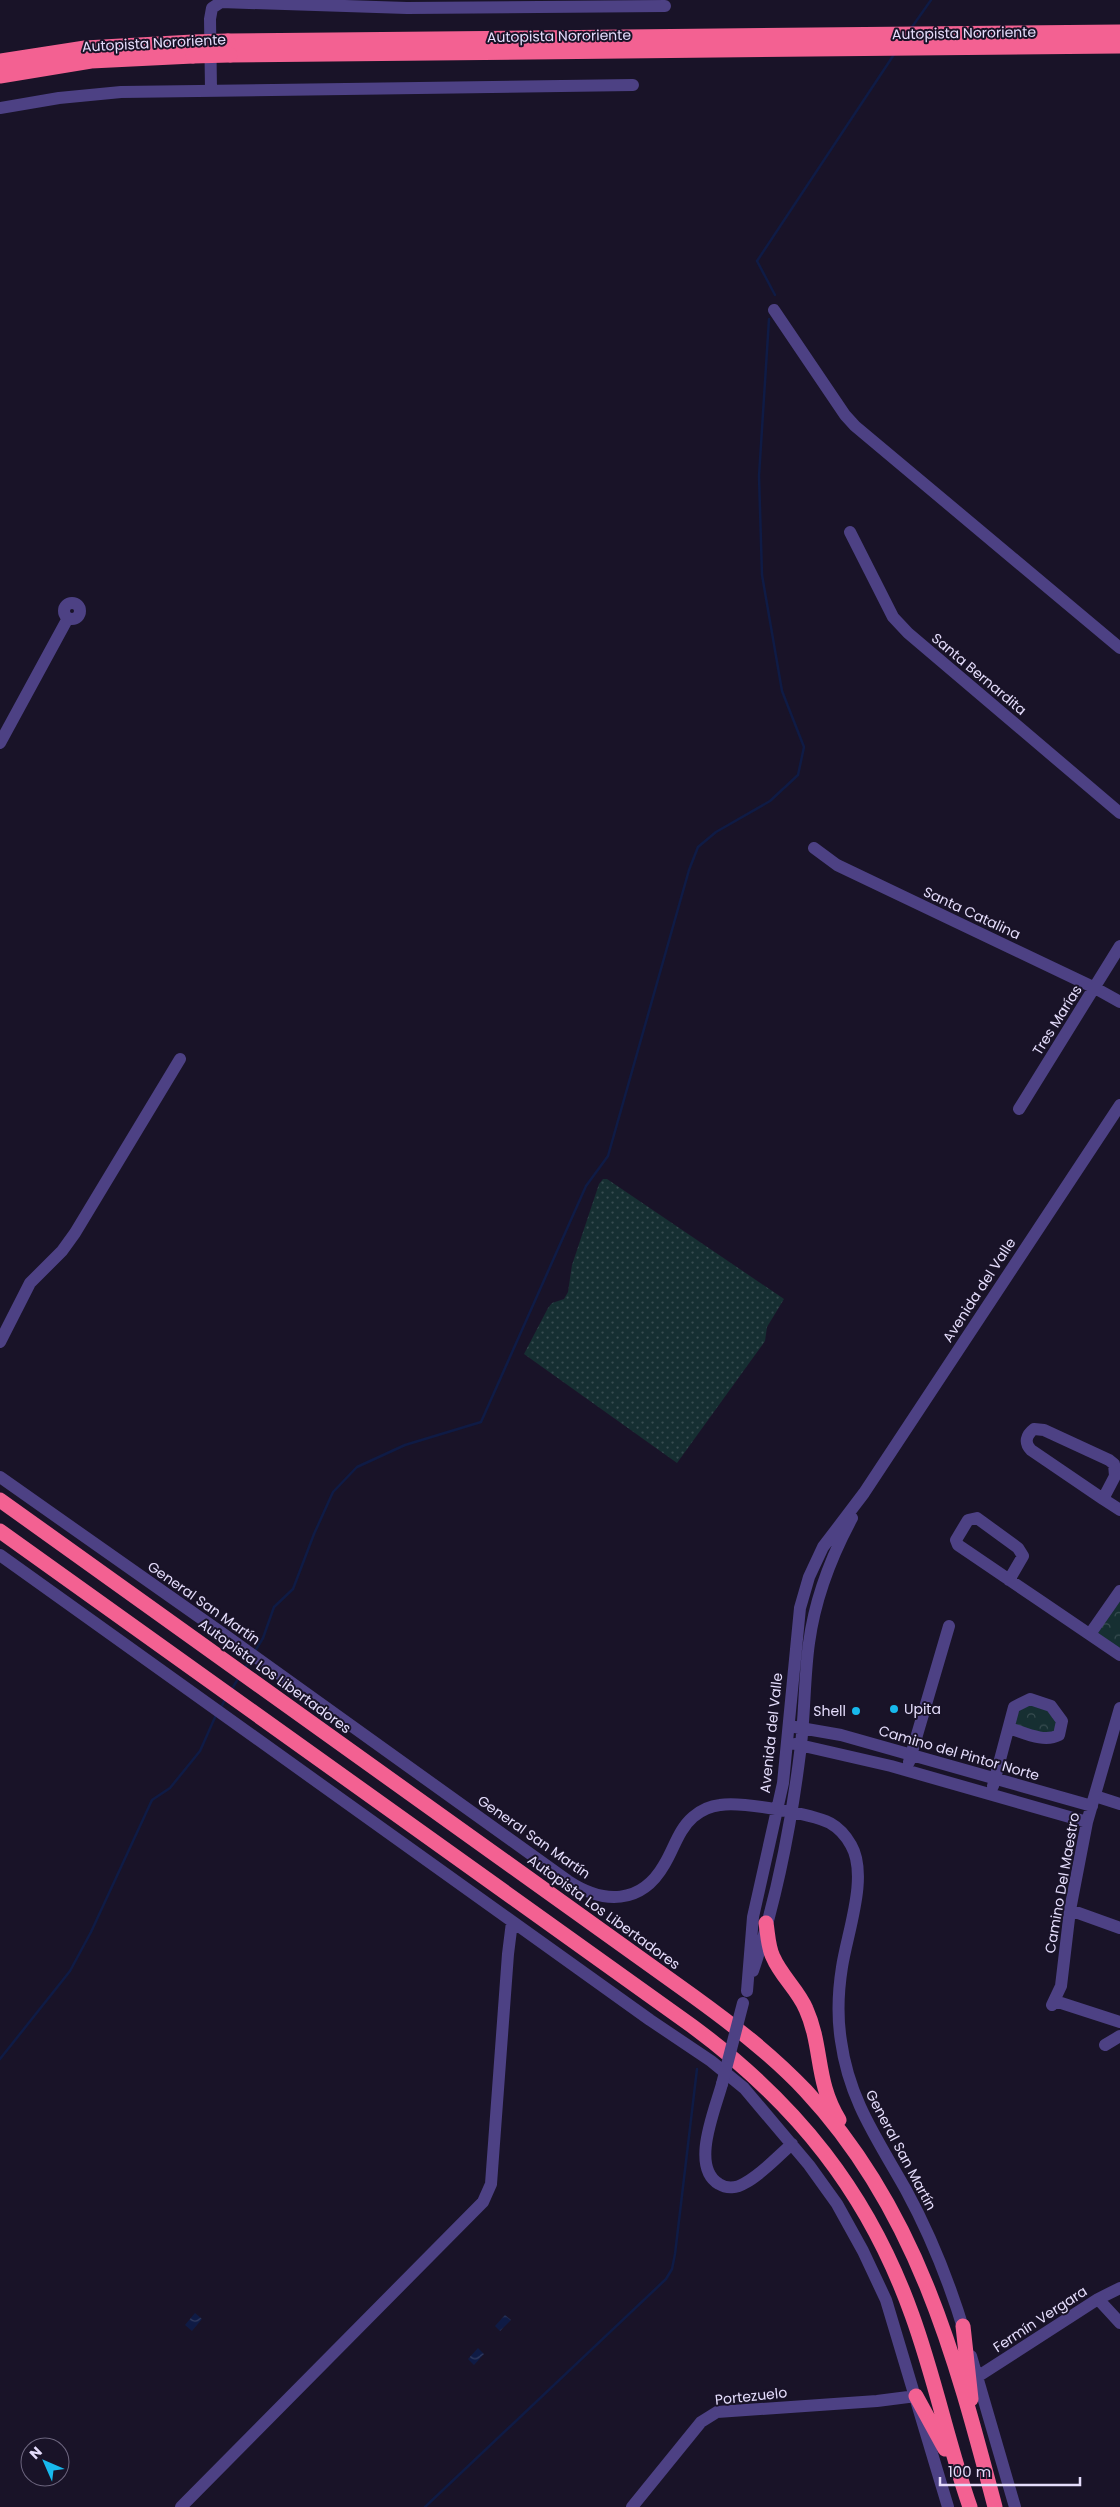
<svg xmlns="http://www.w3.org/2000/svg" width="1120" height="2507" font-family="Poppins,sans-serif">
<defs>
<pattern id="grass-dots" width="8" height="8" patternUnits="userSpaceOnUse" patternTransform="scale(1.25)"><rect width="8" height="8" fill="#162f32"/><path d="M2 2h.1M6 6h.1" fill="none" stroke="#384d51" stroke-width="1.8" stroke-linecap="round"/></pattern>
<pattern id="park-crowns" width="20" height="18" patternUnits="userSpaceOnUse" patternTransform="scale(1.25)"><rect width="20" height="18" fill="#162f32"/><path d="M2 6a3 3 0 1 1 6 0M12 15a3 3 0 1 1 6 0" fill="none" stroke="#384d51"/></pattern>
<pattern id="water-waves" width="16" height="10" patternUnits="userSpaceOnUse" patternTransform="scale(1.25)"><rect width="16" height="10" fill="#0f1b45"/><path d="M0 5q4-4 8 0t8 0" fill="none" stroke="#323c61"/></pattern>
</defs>
<rect width="100%" height="100%" fill="#191328"/>
<path fill="url(#grass-dots)" d="M 603,1179 L 607,1179 L 784,1299 L 767,1327 L 765,1341 L 677,1463 L 524,1354 L 548,1308 L 552,1303 L 564,1299 L 568,1292 L 572,1265 L 599,1184 Z"/>
<path fill="url(#park-crowns)" d="M 1120,1598 L 1120,1650 L 1095,1633 Z
M 1025,1704 L 1047,1707 L 1060,1726 L 1052,1736 L 1016,1726 C 1014,1718 1019,1710 1025,1704 Z"/>
<path fill="url(#water-waves)" d="M 195,2313 L 202,2319 L 192,2331 L 185,2325 Z
M 505,2315 L 511,2320 L 500,2331 L 495,2326 Z
M 478,2348 L 484,2354 L 474,2365 L 468,2359 Z"/>
<g fill="none" stroke-linecap="round" stroke-linejoin="round">
<path stroke="#0f1b45" stroke-width="2.5" d="M 912,27 L 931,0
M 775,295 L 757,261 L 895,53
M 255,1651 L 263,1638 L 274,1607 L 293,1589 L 314,1534 L 333,1492 L 357,1467 L 405,1445 L 481,1422 L 586,1186 L 608,1156 L 689,870 L 698,847 L 716,832 L 770,801 L 798,775 L 804,747 L 782,691 L 762,575 L 759,476 L 769,319
M 245,1668 L 251,1658
M 232,1689 L 239,1677
M 220,1709 L 226,1698
M 0,2059 L 70,1971 L 91,1932 L 152,1800 L 170,1788 L 200,1751 L 216,1715
M 425,2507 L 666,2279 L 672,2269 L 675,2254 L 697,2069"/>
<path stroke="#4d4184" stroke-width="12" d="M 211,90 L 210,19 L 212,8 L 221,2 L 407,8 L 665,6
M 0,108 L 59,98 L 121,92 L 633,85
M 774,310 L 845,415 L 855,426 L 1120,648
M 850,532 L 893,617 L 908,633 L 1120,813
M64 611a8 8 0 1 1 16 0a8 8 0 1 1-16 0Z
M 0,743 L 68,618
M 814,848 L 837,865 L 1095,988 L 1120,1002
M 1019,1109 L 1120,946
M 0,1342 L 30,1283 L 62,1251 L 75,1233 L 180,1059
M 1034,1429 L 1044,1430 L 1109,1460 L 1114,1464 L 1115,1476 L 1103,1499 L 1031,1450 C 1024,1443 1026,1435 1034,1429 Z
M 0,1477 L 229,1638 L 568,1881 C 603,1904 641,1905 664,1865 C 674,1849 678,1830 693,1817 C 700,1811 710,1806 720,1805 C 740,1801 812,1814 830,1823 C 839,1828 846,1836 851,1845 C 869,1876 847,1933 842,1967 C 838,1992 837,2016 841,2041 C 849,2100 878,2140 906,2190 C 931,2236 950,2284 965,2334
M 1103,1499 L 1120,1510
M 0,1555 L 650,2020 L 711,2061 L 744,2088 L 809,2165 L 837,2204 L 863,2251 L 886,2300 L 948,2507
M 1009,1580 L 1023,1556 L 1018,1548 L 977,1518 L 968,1520 L 956,1540 L 958,1545 C 1012,1582 1066,1618 1120,1655
M 1090,1634 L 1120,1591
M 795,1727 L 841,1735 L 1092,1806
M 795,1744 L 891,1766 L 1087,1822
M 909,1762 L 949,1626
M 993,1786 L 1014,1707 L 1030,1699 L 1051,1706 L 1062,1721 L 1059,1735 C 1044,1743 1025,1733 1009,1728
M 1095,1796 L 1120,1804
M 1070,1910 L 1120,1928
M 753,1971 C 776,1901 791,1826 800,1753 C 805,1716 804,1679 809,1643 C 815,1598 831,1557 852,1518
M 747,1991 L 753,1917 L 783,1783 L 800,1608 L 809,1577 L 823,1547 L 864,1493 L 1120,1105
M 1055,2001 L 1120,2022
M 1052,2005 L 1061,1986 L 1070,1910 L 1087,1822 L 1120,1708
M 1105,2045 L 1120,2036
M 722,2084 C 715,2110 690,2167 719,2184 C 727,2189 737,2188 745,2183 C 762,2174 777,2157 792,2144
M 1098,2299 L 1120,2323
M 971,2356 L 1015,2507
M 977,2377 L 1098,2299 L 1120,2288
M 181,2507 L 483,2202 L 491,2184 L 508,1954 L 512,1922
M 632,2507 L 701,2422 L 717,2412 L 877,2401 L 916,2396"/>
<path stroke="#f36192" stroke-width="15" d="M 228,41 L 1120,32
M 230,55 L 1120,46
M 0,61 L 85,48 L 193,42
M 0,76 L 91,61 L 193,56
M 0,1500 L 693,1996 C 733,2025 772,2055 806,2091 C 916,2209 955,2355 995,2507
M 0,1531 L 692,2026 C 796,2103 868,2192 912,2315 C 935,2378 948,2444 970,2507
M 766,1923 C 768,1935 768,1947 773,1957 C 781,1976 798,1990 806,2009 C 823,2047 815,2081 839,2120
M 963,2326 L 971,2399
M 916,2396 L 945,2449"/>
<path stroke="#4d4184" stroke-width="12" d="M 722,2084 L 743,2003"/>
<path stroke="#f36192" stroke-width="15" d="M 193,42 L 228,41
M 193,56 L 230,55"/>
</g>
<g fill="#18b9ed" stroke="#191328" stroke-width="2">
<circle cx="894" cy="1709" r="5"/>
<circle cx="856" cy="1711" r="5"/>
</g>
<g text-anchor="middle" dominant-baseline="central" stroke-width="4" stroke-linejoin="round" paint-order="stroke">
<g font-size="14" fill="#e5ddfc" stroke="#191328">
<text transform="translate(964 33) rotate(-1)">Autopista Nororiente</text>
<text transform="translate(559 36) rotate(-1)">Autopista Nororiente</text>
<text transform="translate(154 43) rotate(-3)">Autopista Nororiente</text>
<text transform="translate(979 674) rotate(40)">Santa Bernardita</text>
<text transform="translate(972 913) rotate(25)">Santa Catalina</text>
<text transform="translate(1057 1020) rotate(-58)">Tres Marías</text>
<text transform="translate(979 1290) rotate(-57)">Avenida del Valle</text>
<text transform="translate(204 1603) rotate(35)">General San Martín</text>
<text transform="translate(275 1676) rotate(36)">Autopista Los Libertadores</text>
<text transform="translate(771 1733) rotate(-84)">Avenida del Valle</text>
<text transform="translate(959 1753) rotate(16)">Camino del Pintor Norte</text>
<text transform="translate(534 1837) rotate(35)">General San Martín</text>
<text transform="translate(1062 1883) rotate(-80)">Camino Del Maestro</text>
<text transform="translate(604 1912) rotate(36)">Autopista Los Libertadores</text>
<text transform="translate(901 2150) rotate(62)">General San Martín</text>
<text transform="translate(1040 2319) rotate(-33)">Fermín Vergara</text>
<text transform="translate(751 2396) rotate(-6)">Portezuelo</text>
</g>
<g font-size="14" fill="#e5ddfc" stroke="#191328" text-anchor="start">
<text x="904" y="1709">Upita</text>
<text x="846" y="1711" text-anchor="end">Shell</text>
</g>
</g>
<g transform="translate(45 2462) rotate(315)"><circle r="24" fill="#191328" stroke="#6b647d"/>
<path d="M0-4L9 19L0 12L-9 19Z" fill="#18b9ed"/>
<text y="-8" font-size="14" font-weight="bold" text-anchor="middle" fill="#e5ddfc">N</text>
</g>
<path d="M940 2477v8h140v-8" fill="none" stroke="#e5ddfc" stroke-width="2.5"/>
<text x="948" y="2477" font-size="15" fill="#e5ddfc" stroke="#191328" stroke-width="4" paint-order="stroke">100 m</text>
</svg>
